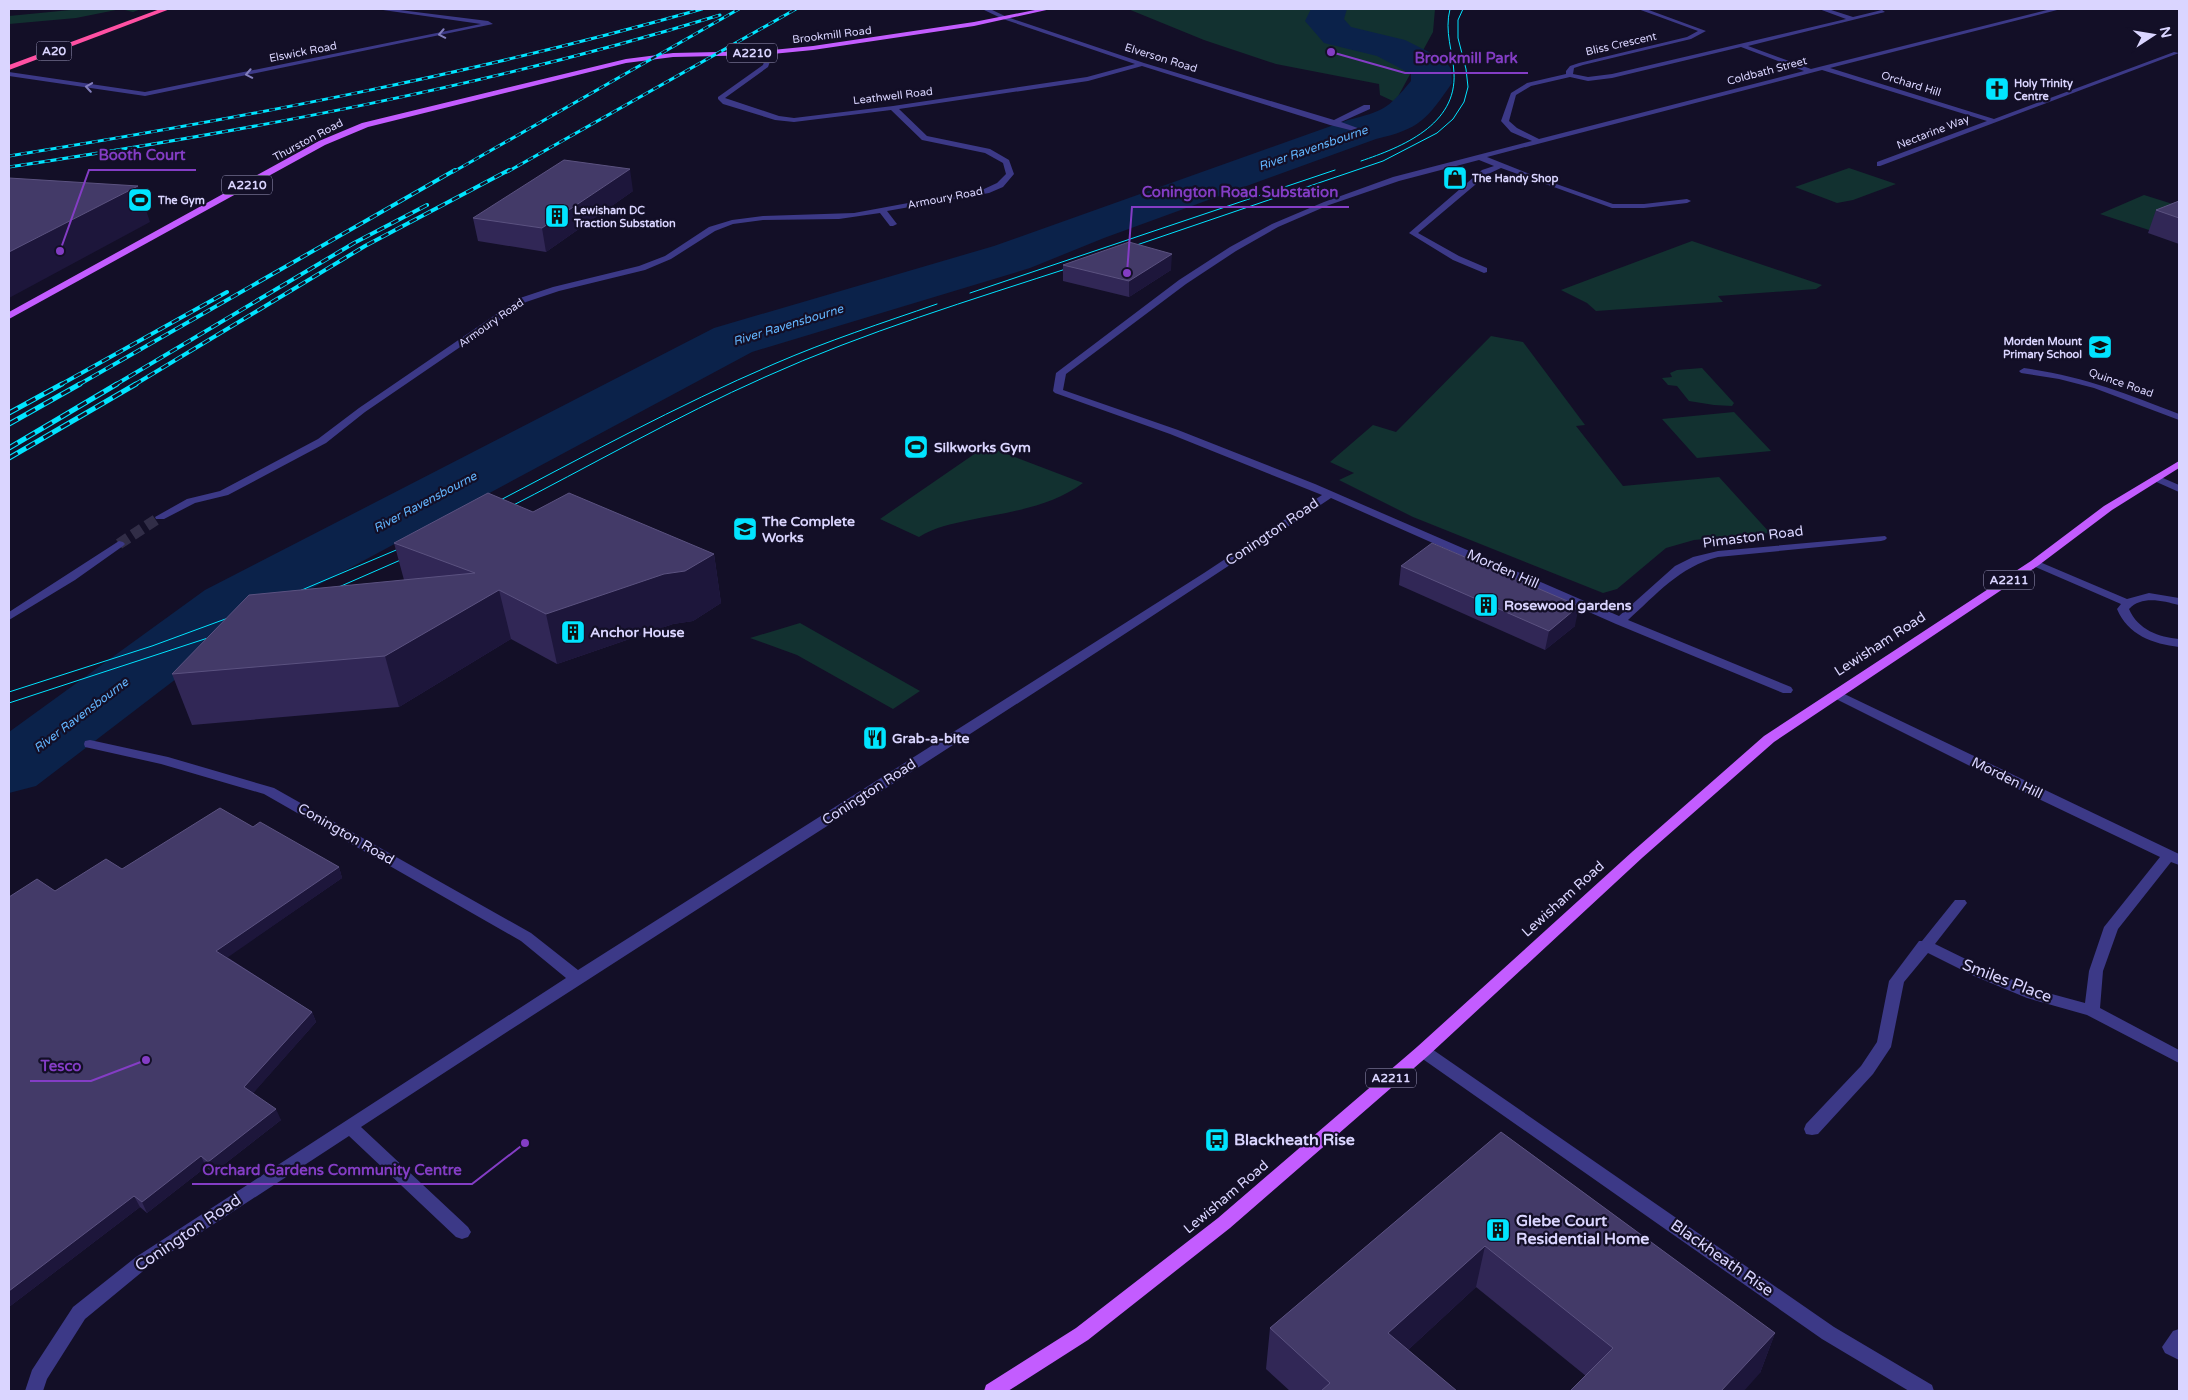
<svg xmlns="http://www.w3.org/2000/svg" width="2188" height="1400" font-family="'Varela Round',sans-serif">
<rect width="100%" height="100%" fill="#130f27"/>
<path fill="#123130" d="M 81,9 L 141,9 L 133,12 L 121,9 L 76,18 L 9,24 L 9,16 Z
M 1128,9 L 1435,9 L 1433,32 L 1395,102 L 1380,95 L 1379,84 L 1276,64 L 1204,40 Z
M 1849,168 L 1896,184 L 1853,200 L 1837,203 L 1795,187 Z
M 2144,195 L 2179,206 L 2152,231 L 2100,214 Z
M 1692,241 L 1822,285 L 1816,289 L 1718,296 L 1723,302 L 1596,311 L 1587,303 L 1561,290 Z
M 1491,336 L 1523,342 L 1585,425 L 1576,426 L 1623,486 L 1719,477 L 1770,533 L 1694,540 L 1666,548 L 1617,589 L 1603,593 L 1413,517 L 1339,480 L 1354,473 L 1330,462 L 1373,425 L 1396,432 Z
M 1702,368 L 1734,403 L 1732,406 L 1714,405 L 1689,401 L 1677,386 L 1668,385 L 1662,378 L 1672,377 L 1670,373 L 1677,370 Z
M 1734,412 L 1771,451 L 1697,458 L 1662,419 Z
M 986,446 L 1083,483 C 1051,507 1009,512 970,520 C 951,524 935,527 919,537 L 880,519 Z
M 800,623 L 920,691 L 893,709 L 797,655 L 750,638 Z"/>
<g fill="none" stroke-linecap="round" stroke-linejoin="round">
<path fill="#0b224a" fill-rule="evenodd" d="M 1311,9 L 1347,9 L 1344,19 L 1351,27 L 1405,40 L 1445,60 L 1451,69 L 1452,83 C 1427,119 1420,129 1376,139 L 1104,238 L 1030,268 L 752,352 L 253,620 L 36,786 L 9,793 L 9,732 L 205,590 L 714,328 L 994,246 L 1348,120 C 1383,111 1387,110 1411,81 L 1411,74 L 1377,56 L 1324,43 L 1305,21 Z"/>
<path stroke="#312d47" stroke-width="11" stroke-dasharray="11 5.5" stroke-linecap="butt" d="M 119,544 L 160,517"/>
<path fill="#3c3987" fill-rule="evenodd" d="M 376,9 L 392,9 L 488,21 L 493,24 L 145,96 L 9,76 L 9,72 L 145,92 L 481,24 Z
M 982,9 L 990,9 L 1007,17 L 1144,63 L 1334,120 L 1364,105 L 1370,105 L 1370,109 L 1341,122 L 1366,131 L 1362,133 L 1330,125 L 1142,66 L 1088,81 L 899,109 L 927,136 L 990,149 L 1009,160 L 1014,174 L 1003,187 L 989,193 L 887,211 L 897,224 L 893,226 L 890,226 L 880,213 L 839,219 L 763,220 L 733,224 L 715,231 L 671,259 L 645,270 L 559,291 L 526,302 L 365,412 L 326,443 L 228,495 L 195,503 L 164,519 L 156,519 L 155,517 L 187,499 L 220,491 L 318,439 L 359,408 L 520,298 L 553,287 L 639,266 L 665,256 L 709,227 L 732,220 L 763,216 L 854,213 L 984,189 L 997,183 L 1006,174 L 1003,163 L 985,153 L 922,140 L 891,110 L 794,122 L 775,120 L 723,104 L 718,99 L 718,97 L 763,65 L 765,59 L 759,53 L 760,52 L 764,52 L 771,59 L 768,67 L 725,98 L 779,116 L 794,118 L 893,106 L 1087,77 L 1135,64 L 1003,19 Z
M 1638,9 L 1646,9 L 1706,31 L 1691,39 L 1583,65 L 1574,68 L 1573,74 L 1588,77 L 1612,74 L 1846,19 L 1819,9 L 1828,9 L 1853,17 L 1882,10 L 1885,12 L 1748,46 L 1811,69 L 2051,9 L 2061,9 L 1830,68 L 1994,119 L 2174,52 L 2179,53 L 1880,166 L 1877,166 L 1877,162 L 1987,121 L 1822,70 L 1487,157 L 1545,180 L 1613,204 L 1644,204 L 1687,199 L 1691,201 L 1687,203 L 1644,208 L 1612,208 L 1501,168 L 1488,174 L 1418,233 L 1459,256 L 1487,268 L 1487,272 L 1484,273 L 1453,260 L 1409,233 L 1482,170 L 1494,166 L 1479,160 L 1399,181 L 1329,205 L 1278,227 L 1236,251 L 1186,284 L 1066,374 L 1063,390 L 1178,430 L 1315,484 L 1619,616 L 1675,566 L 1693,557 L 1718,551 L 1885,536 L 1887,538 L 1885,540 L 1881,541 L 1718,557 C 1679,567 1657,594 1628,620 L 1791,687 L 1793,690 L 1791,693 L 1783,693 L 1616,624 L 1331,498 C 1010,712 683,916 361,1127 L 468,1227 L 471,1232 L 468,1237 L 462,1239 L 456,1237 L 349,1136 L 148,1267 L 85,1319 L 47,1379 L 43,1391 L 25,1391 L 32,1370 L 73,1307 L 136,1257 L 566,978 L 521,941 L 264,794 L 161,764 L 85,747 L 84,744 L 85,741 L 90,740 L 168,757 L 274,788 L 531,933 L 578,970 L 1204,573 L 1322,495 L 1170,434 L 1055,393 L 1053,391 L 1056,373 L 1179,280 L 1230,247 L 1272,224 L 1324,202 L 1393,177 L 1532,141 L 1511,132 L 1501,121 L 1511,93 L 1527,83 L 1566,74 L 1566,71 L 1570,66 L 1579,63 L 1687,37 L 1698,31 ZM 1741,47 L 1804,71 L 1539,139 L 1517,128 L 1509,121 L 1516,95 L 1531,86 L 1570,77 L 1588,81 L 1612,78 Z
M 2024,368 C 2082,376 2125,393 2179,414 L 2179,420 L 2094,388 L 2059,379 L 2021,373 L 2019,371 Z
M 2156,475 L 2179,485 L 2179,492 L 2152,480 L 2151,478 Z
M 119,541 L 123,542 L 125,544 L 123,546 L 75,580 L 9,620 L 9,612 Z
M 2035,560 L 2127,599 L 2149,593 L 2179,598 L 2179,605 C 2163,601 2142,595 2129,609 C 2138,630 2159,637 2179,639 L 2179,647 C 2153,644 2128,635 2117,609 L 2121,604 L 2031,565 L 2029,563 Z
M 1836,690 L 2179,854 L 2179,865 L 2171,862 L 2118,929 L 2103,971 L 2100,1008 L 2179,1050 L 2179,1063 L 2087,1015 L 2027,998 L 1974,976 L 1928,953 L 1904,982 L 1891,1047 L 1873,1074 L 1818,1134 L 1812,1135 L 1806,1134 L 1804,1129 L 1806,1124 L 1861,1066 L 1877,1042 L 1889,981 L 1919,941 L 1922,941 L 1955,900 L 1965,900 L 1967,903 L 1935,944 L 1984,968 L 2037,990 L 2085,1003 L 2089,971 L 2104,927 L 2160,857 L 1976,769 L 1832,697 L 1830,694 L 1832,691 Z
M 1423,1045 L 1429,1047 L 1834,1327 L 1932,1385 L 1934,1391 L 1909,1391 L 1822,1339 L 1417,1055 L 1415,1051 L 1417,1047 Z
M 2179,1329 L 2179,1360 L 2165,1353 L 2162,1347 L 2173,1331 Z"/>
<path fill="#c35cff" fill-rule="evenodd" d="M 1040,9 L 1051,9 L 974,26 L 813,50 L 762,55 L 673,57 L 626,63 L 368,127 L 325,145 L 9,319 L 9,312 L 319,141 L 362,123 L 626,59 L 673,53 L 762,51 L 813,46 L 974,22 Z
M 2179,461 L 2179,468 L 2112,510 L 2039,565 L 1774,742 L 1642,858 L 1429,1055 L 1230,1228 L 1088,1340 L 1008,1391 L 984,1391 L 986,1385 L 1076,1328 L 1218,1218 L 1417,1047 L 1632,852 L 1764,736 L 2031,561 L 2104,506 Z"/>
<path fill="#ff50a3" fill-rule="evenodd" d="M 160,9 L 170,9 L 9,70 L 9,65 Z"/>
<path stroke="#01e4ff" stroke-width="1" d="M 1361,161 C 1402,147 1457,125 1454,73 C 1453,51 1444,32 1450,9
M 1125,249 L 1383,161 L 1437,133 L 1453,119 L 1464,102 L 1468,87 L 1466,69 L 1458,38 L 1458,20 L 1463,9
M 970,293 L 1335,170
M 489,506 C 583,457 676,406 774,364 C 827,341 882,323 937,304
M 502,511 C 590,466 675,417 765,377 C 865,332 971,300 1075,266
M 332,590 L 412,555
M 290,595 L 408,545
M 9,692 L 152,646 L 239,614
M 9,703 L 220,634"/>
<defs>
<path id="rail-far2" d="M 9,156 C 244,118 473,74 702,9
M 9,167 C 247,131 490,86 720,15
M 453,172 L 739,9
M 507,172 L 796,9"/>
<path id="rail-far1" d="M 60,385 L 227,292
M 78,385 L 455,170
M 115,385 L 354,243 L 427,205
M 134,385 L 365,246 L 509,170"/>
<path id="rail" d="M 9,413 L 62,384
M 9,424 L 80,384
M 9,448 L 117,384
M 9,458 L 136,384"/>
</defs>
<use href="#rail-far2" stroke="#01e4ff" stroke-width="3"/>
<use href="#rail-far1" stroke="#01e4ff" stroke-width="4"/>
<use href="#rail" stroke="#01e4ff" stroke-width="5"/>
<use href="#rail-far2" stroke="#130f27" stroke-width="2" stroke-dasharray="6" stroke-linecap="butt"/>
<use href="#rail-far1" stroke="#130f27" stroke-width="2.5" stroke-dasharray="8" stroke-linecap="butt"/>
<use href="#rail" stroke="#130f27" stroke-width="3" stroke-dasharray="10" stroke-linecap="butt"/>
</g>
<path fill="#312756" d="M 633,191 L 546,252 L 478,241 L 473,218 Z
M 2179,201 L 2179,244 L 2148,233 L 2156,210 Z
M 1063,265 L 1171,270 L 1129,297 L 1063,281 Z
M 533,512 L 714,554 L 721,603 L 693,621 L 673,624 L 557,664 L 511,639 L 399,707 L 192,725 L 172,674 L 404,580 L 394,543 Z
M 1401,566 L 1575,626 L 1545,650 L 1399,585 Z
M 253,827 L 339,867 L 342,878 L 227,957 L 312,1012 L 316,1022 L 253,1093 L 281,1120 L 213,1173 L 206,1167 L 147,1213 L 140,1207 L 9,1307 L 9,897 L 55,891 Z
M 1501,1132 L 1775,1333 L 1760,1373 L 1586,1376 L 1476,1287 L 1408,1350 L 1457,1391 L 1290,1391 L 1266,1369 L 1270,1328 Z"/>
<path fill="#1d163b" d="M 630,169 L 633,191 L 546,252 L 542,228 Z
M 138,186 L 150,222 L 9,298 L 9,252 Z
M 1172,254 L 1171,270 L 1129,297 L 1129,281 Z
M 714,554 L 721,603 L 693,621 L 673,624 L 557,664 L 546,614 Z
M 499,590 L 511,639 L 399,707 L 385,656 Z
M 1579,606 L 1575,626 L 1545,650 L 1549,631 Z
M 339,867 L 342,878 L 221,962 L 216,951 Z
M 312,1012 L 316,1022 L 249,1098 L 244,1087 Z
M 276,1109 L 281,1120 L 213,1173 L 208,1162 Z
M 201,1156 L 206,1167 L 147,1213 L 142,1202 Z
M 134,1196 L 140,1207 L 9,1307 L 9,1291 Z
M 1485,1246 L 1476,1287 L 1382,1374 L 1388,1333 Z
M 1775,1333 L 1760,1373 L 1744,1391 L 1721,1391 Z"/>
<path fill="#433a68" stroke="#5b5280" d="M 564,160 L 630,169 L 542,228 L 473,218 Z
M 9,178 L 138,186 L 9,252 Z
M 2179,201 L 2179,218 L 2156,210 Z
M 1129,242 L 1172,254 L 1129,281 L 1063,265 Z
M 488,493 L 533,512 L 569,493 L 714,554 L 685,571 L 664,574 L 546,614 L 499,590 L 385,656 L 172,674 L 249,595 L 475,573 L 394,543 Z
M 1432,543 L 1579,606 L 1549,631 L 1401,566 Z
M 220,808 L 253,827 L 260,822 L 339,867 L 216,951 L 312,1012 L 244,1087 L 276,1109 L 208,1162 L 201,1156 L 142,1202 L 134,1196 L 9,1291 L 9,897 L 37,879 L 55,891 L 106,859 L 122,869 Z
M 1501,1132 L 1775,1333 L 1721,1391 L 1570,1391 L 1613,1348 L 1485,1246 L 1388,1333 L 1457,1391 L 1321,1391 L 1330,1383 L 1270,1328 Z"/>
<defs><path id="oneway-chevron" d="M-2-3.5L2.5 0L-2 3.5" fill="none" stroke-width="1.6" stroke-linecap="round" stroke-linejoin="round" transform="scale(1.25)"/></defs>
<g stroke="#837fbd">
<use href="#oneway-chevron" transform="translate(442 34) rotate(169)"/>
<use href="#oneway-chevron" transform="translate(249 74) rotate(169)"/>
<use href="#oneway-chevron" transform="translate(89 87) rotate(-171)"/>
</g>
<defs>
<symbol id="church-square" viewBox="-11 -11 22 22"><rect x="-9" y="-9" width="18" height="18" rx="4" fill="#01e4ff" stroke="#130f27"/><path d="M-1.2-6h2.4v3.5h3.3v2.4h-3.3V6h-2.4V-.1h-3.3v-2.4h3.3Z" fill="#111"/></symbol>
<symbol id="shop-square" viewBox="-11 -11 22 22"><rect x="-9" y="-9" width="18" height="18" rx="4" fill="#01e4ff" stroke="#130f27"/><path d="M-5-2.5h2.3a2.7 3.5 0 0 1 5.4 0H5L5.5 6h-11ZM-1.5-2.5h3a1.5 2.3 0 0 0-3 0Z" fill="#111"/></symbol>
<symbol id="stadium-square" viewBox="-11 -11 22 22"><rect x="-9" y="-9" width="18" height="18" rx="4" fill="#01e4ff" stroke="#130f27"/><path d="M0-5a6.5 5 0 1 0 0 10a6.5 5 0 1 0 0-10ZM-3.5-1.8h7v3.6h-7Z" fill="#111"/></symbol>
<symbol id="building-square" viewBox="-11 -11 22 22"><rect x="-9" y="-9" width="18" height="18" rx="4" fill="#01e4ff" stroke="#130f27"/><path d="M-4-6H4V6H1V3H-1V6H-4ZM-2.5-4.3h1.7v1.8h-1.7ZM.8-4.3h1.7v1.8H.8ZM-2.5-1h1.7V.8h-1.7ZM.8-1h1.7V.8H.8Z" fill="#111"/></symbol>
<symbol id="school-square" viewBox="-11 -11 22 22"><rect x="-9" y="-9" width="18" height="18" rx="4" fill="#01e4ff" stroke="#130f27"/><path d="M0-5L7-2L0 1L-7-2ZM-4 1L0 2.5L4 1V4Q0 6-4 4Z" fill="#111"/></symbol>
<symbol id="restaurant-square" viewBox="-11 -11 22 22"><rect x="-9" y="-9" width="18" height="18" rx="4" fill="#01e4ff" stroke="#130f27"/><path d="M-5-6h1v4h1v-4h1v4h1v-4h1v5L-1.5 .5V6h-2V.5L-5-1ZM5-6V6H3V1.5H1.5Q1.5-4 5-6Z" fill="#111"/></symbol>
<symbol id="bus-square" viewBox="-11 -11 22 22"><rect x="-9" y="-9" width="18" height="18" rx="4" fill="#01e4ff" stroke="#130f27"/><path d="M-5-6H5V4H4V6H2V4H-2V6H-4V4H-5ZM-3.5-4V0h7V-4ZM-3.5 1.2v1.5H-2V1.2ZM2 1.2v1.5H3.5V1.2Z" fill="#111"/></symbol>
</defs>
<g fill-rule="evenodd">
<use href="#church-square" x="1983" y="75" width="28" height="28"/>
<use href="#shop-square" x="1441" y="164" width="28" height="28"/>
<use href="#stadium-square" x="126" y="186" width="28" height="28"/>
<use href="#building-square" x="543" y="202" width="28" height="28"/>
<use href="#school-square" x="2086" y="333" width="28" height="28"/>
<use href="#stadium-square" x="902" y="433" width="28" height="28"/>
<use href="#school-square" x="731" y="515" width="28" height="28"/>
<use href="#building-square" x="1472" y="591" width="28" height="28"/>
<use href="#building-square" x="559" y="618" width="28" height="28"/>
<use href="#restaurant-square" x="861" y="724" width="28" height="28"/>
<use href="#bus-square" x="1203" y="1126" width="28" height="28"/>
<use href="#building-square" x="1484" y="1216" width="28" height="28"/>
</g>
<g text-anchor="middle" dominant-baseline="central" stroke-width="4.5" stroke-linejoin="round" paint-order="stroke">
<g font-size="11" fill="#dad5ff" stroke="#130f27">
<text transform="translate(832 35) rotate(-7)">Brookmill Road</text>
<text transform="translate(1621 44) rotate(-13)">Bliss Crescent</text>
<text transform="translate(303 52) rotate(-11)">Elswick Road</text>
<text transform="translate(1161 58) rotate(17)">Elverson Road</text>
<text transform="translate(1767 71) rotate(-15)">Coldbath Street</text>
<text transform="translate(1911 84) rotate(17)">Orchard Hill</text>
<text transform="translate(893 96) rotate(-7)">Leathwell Road</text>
<text transform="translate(1933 132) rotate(-21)">Nectarine Way</text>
<text transform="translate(308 140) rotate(-28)">Thurston Road</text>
<text transform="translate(945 198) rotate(-11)">Armoury Road</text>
<text transform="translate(491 323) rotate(-35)">Armoury Road</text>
<text transform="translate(2121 383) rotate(19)">Quince Road</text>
</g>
<g font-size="11" font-weight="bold" fill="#dad5ff" stroke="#130f27" text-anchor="start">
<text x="2014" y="83">Holy Trinity<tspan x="2014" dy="13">Centre</tspan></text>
<text x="1472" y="178">The Handy Shop</text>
<text x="158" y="200">The Gym</text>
<text x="574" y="210">Lewisham DC<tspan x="574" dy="13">Traction Substation</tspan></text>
<text x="2082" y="341" text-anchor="end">Morden Mount<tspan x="2082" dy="13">Primary School</tspan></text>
</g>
<g fill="#130f27" stroke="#9e9abe" stroke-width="1">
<rect x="36.5" y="41.5" width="35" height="19" rx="4"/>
<rect x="727" y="43.5" width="50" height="19" rx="4"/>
<rect x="222" y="175.5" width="50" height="19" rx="4"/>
<rect x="1984" y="570.5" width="50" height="19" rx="4"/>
<rect x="1366" y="1068.5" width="50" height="19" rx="4"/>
</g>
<g font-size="12" font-weight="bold" fill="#dad5ff">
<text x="54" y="51">A20</text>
<text x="752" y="53">A2210</text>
<text x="247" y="185">A2210</text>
<text x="2009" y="580">A2211</text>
<text x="1391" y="1078">A2211</text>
</g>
<g font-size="12" font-style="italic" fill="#63b6ff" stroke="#130f27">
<text transform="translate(1313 148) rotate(-19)">River Ravensbourne</text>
<text transform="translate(788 325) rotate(-17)">River Ravensbourne</text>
<text transform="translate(425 502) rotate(-28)">River Ravensbourne</text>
<text transform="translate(81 715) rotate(-37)">River Ravensbourne</text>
</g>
<g font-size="14" font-weight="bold" fill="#dad5ff" stroke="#130f27" text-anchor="start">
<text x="934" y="447">Silkworks Gym</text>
<text x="762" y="521">The Complete<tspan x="762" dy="16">Works</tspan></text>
<text x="1504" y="605">Rosewood gardens</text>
<text x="590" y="632">Anchor House</text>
<text x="892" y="738">Grab-a-bite</text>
</g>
<g font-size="14" fill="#dad5ff" stroke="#130f27">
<text transform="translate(1272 532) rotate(-34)">Conington Road</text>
<text transform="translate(1753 537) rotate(-7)">Pimaston Road</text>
<text transform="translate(1503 569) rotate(24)">Morden Hill</text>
<text transform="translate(1880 644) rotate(-33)">Lewisham Road</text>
<text transform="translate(2007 778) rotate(26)">Morden Hill</text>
<text transform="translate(869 792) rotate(-33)">Conington Road</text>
<text transform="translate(346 834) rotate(30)">Conington Road</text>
<text transform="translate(1563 899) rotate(-42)">Lewisham Road</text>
<text transform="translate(1226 1197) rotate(-40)">Lewisham Road</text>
</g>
<g font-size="16" fill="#dad5ff" stroke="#130f27">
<text transform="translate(2007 981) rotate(21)">Smiles Place</text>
<text transform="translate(188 1233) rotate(-34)">Conington Road</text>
<text transform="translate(1722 1258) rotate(35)">Blackheath Rise</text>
</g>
<g font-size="16" font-weight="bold" fill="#dad5ff" stroke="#130f27" text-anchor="start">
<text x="1234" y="1140">Blackheath Rise</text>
<text x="1516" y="1221">Glebe Court<tspan x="1516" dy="18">Residential Home</tspan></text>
</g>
</g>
<path fill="none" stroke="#843dc5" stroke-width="2" d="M1331 52L1405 73H1528M60 251L89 170H196M1127 273L1132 207H1349M146 1060L91 1081H30M525 1143L472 1184H192"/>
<g fill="#843dc5" stroke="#130f27" stroke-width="2">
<circle cx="1331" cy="52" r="5"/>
<circle cx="60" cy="251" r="5"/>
<circle cx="1127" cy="273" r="5"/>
<circle cx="146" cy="1060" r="5"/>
<circle cx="525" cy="1143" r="5"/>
</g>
<g font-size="15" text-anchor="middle" font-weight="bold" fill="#843dc5" stroke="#130f27" stroke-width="4.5" stroke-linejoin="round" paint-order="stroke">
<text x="1466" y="63">Brookmill Park</text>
<text x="142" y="160">Booth Court</text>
<text x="1240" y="197">Conington Road Substation</text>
<text x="61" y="1071">Tesco</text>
<text x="332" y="1175">Orchard Gardens Community Centre</text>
</g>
<rect width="2188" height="1400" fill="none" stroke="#dad5ff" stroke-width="20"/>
<g transform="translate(2153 35) rotate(78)" stroke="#130f27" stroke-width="4" paint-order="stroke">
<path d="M0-4L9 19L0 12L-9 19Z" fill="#dad5ff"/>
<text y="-8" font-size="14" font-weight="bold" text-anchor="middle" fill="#dad5ff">N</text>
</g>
</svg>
